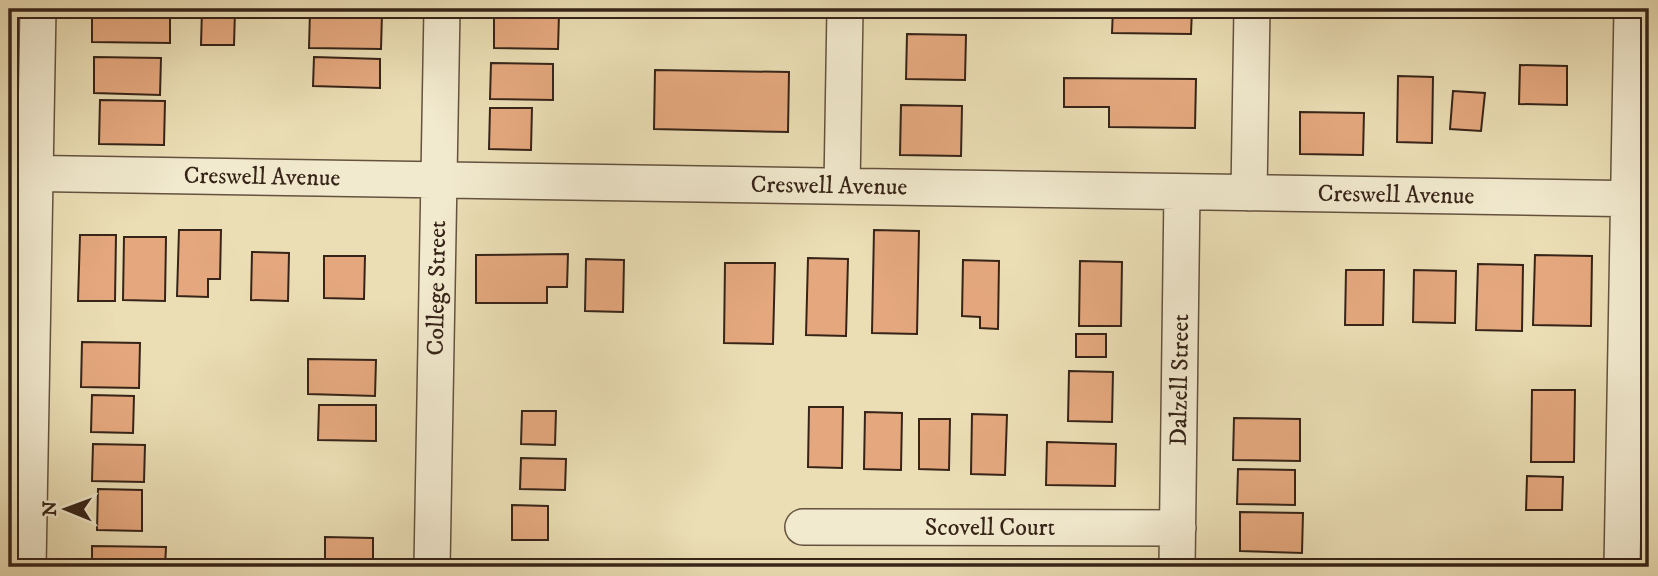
<svg xmlns="http://www.w3.org/2000/svg" width="1658" height="576" font-family="'IM FELL DW Pica',serif">
<rect width="100%" height="100%" fill="#ebdeb5"/>
<filter id="stains"><feTurbulence type="fractalNoise" baseFrequency=".00286" numOctaves="4"/><feColorMatrix values="0 0 0 0 .2 0 0 0 0 .09 0 0 0 0 .02 0 0 0 .5 -.17"/></filter>
<radialGradient id="worn" r=".72"><stop offset=".6" stop-color="#630" stop-opacity="0"/><stop offset="1" stop-color="#630" stop-opacity=".3"/></radialGradient>
<path fill="#e5a87e" stroke="#372418" stroke-width="2" d="M 92,9 L 170,9 L 170,43 L 92,42 Z
M 202,9 L 235,10 L 234,45 L 201,45 Z
M 909,9 L 993,9 L 993,12 L 909,11 Z
M 1113,9 L 1192,9 L 1191,34 L 1112,33 Z
M 1347,9 L 1387,9 L 1387,15 L 1347,14 Z
M 1401,9 L 1448,9 L 1448,12 L 1401,11 Z
M 310,11 L 382,13 L 381,49 L 309,48 Z
M 494,13 L 559,14 L 558,49 L 494,48 Z
M 907,34 L 966,35 L 965,80 L 906,79 Z
M 94,57 L 161,58 L 160,95 L 94,93 Z
M 314,57 L 380,59 L 380,88 L 313,86 Z
M 491,63 L 553,64 L 553,100 L 490,99 Z
M 1520,65 L 1567,66 L 1567,105 L 1519,104 Z
M 655,70 L 789,72 L 788,132 L 654,129 Z
M 1398,76 L 1433,77 L 1432,143 L 1397,142 Z
M 1064,78 L 1196,79 L 1195,128 L 1109,127 L 1109,107 L 1064,107 Z
M 1453,91 L 1485,93 L 1481,131 L 1450,129 Z
M 100,100 L 165,101 L 164,145 L 99,144 Z
M 901,105 L 962,106 L 961,156 L 900,155 Z
M 490,108 L 532,108 L 531,150 L 489,149 Z
M 1300,112 L 1364,113 L 1363,155 L 1300,154 Z
M 179,230 L 221,230 L 220,279 L 208,279 L 208,297 L 177,296 Z
M 874,230 L 919,231 L 917,334 L 872,333 Z
M 80,235 L 116,235 L 115,301 L 78,301 Z
M 124,237 L 166,237 L 165,301 L 123,300 Z
M 252,252 L 289,253 L 288,301 L 251,300 Z
M 568,254 L 567,287 L 547,287 L 547,303 L 476,303 L 476,255 Z
M 1535,255 L 1592,256 L 1591,326 L 1533,325 Z
M 324,256 L 365,256 L 364,299 L 324,298 Z
M 808,258 L 848,259 L 846,336 L 806,335 Z
M 586,259 L 624,260 L 623,312 L 585,311 Z
M 963,260 L 999,261 L 998,329 L 980,328 L 980,317 L 962,316 Z
M 1080,261 L 1122,262 L 1121,326 L 1079,326 Z
M 725,263 L 775,263 L 773,344 L 724,343 Z
M 1478,264 L 1523,265 L 1522,331 L 1476,330 Z
M 1346,270 L 1384,270 L 1383,325 L 1345,325 Z
M 1414,270 L 1456,271 L 1455,323 L 1413,322 Z
M 1076,334 L 1106,334 L 1106,357 L 1076,357 Z
M 82,342 L 140,343 L 139,388 L 81,387 Z
M 308,359 L 376,360 L 375,396 L 308,394 Z
M 1069,371 L 1113,372 L 1112,422 L 1068,421 Z
M 1532,390 L 1575,390 L 1574,462 L 1531,462 Z
M 92,395 L 134,396 L 133,433 L 91,432 Z
M 319,405 L 376,405 L 376,441 L 318,440 Z
M 809,407 L 843,407 L 842,468 L 808,467 Z
M 522,411 L 556,411 L 555,445 L 521,444 Z
M 865,412 L 902,413 L 901,470 L 864,469 Z
M 972,414 L 1007,415 L 1005,475 L 971,474 Z
M 1234,418 L 1300,419 L 1300,461 L 1233,460 Z
M 919,419 L 950,419 L 949,470 L 919,469 Z
M 1047,442 L 1116,444 L 1115,486 L 1046,485 Z
M 93,444 L 145,445 L 144,482 L 92,481 Z
M 521,458 L 566,459 L 565,490 L 520,489 Z
M 1238,469 L 1295,470 L 1295,505 L 1237,504 Z
M 1527,476 L 1563,477 L 1562,510 L 1526,510 Z
M 98,489 L 142,490 L 142,531 L 97,530 Z
M 512,505 L 548,506 L 548,540 L 512,540 Z
M 1240,512 L 1303,513 L 1302,553 L 1240,551 Z
M 325,537 L 373,538 L 373,567 L 325,567 Z
M 92,546 L 166,547 L 165,567 L 92,567 Z
M 1232,559 L 1301,561 L 1301,567 L 1232,567 Z
M 1506,564 L 1558,565 L 1558,567 L 1506,567 Z"/>
<g fill="none" stroke-linecap="round" stroke-linejoin="round">
<defs>
<path id="minor" d="M 9,173 L 1649,199
M 842,186 L 845,9
M 1249,193 L 1252,9
M 803,527 L 1178,528
M 28,567 L 38,9
M 432,567 L 442,9
M 1177,567 L 1182,192
M 1622,567 L 1632,9"/>
</defs>
<use href="#minor" stroke="#64523f" stroke-width="38"/>
<use href="#minor" stroke="#f2eacf" stroke-width="35"/>
</g>
<g text-anchor="middle" dominant-baseline="central" stroke-width="5" stroke-linejoin="round" paint-order="stroke">
<g font-size="24" fill="#372418" stroke="#f2eacf">
<text transform="translate(262 177) rotate(1)">Creswell Avenue</text>
<text transform="translate(829 186) rotate(1)">Creswell Avenue</text>
<text transform="translate(1396 195) rotate(1)">Creswell Avenue</text>
<text transform="translate(437 288) rotate(-89)">College Street</text>
<text transform="translate(1180 380) rotate(-89)">Dalzell Street</text>
<text x="990" y="528">Scovell Court</text>
</g>
</g>
<rect width="1658" height="576" fill="none" stroke="#ebdeb5" stroke-width="35"/>
<rect x="10" y="10" width="1637" height="555" fill="none" stroke="#372418" stroke-width="3.5"/>
<rect x="18" y="18" width="1623" height="541" fill="none" stroke="#372418" stroke-width="2"/>
<g transform="translate(66 509) rotate(271)" stroke="#f2eacf" stroke-width="5" paint-order="stroke">
<path d="M0-5L12 26L0 18L-12 26Z" fill="#372418"/>
<text y="-10" font-size="19" font-weight="bold" text-anchor="middle" fill="#372418">N</text>
</g>
<rect width="100%" height="100%" filter="url(#stains)"/>
<rect width="100%" height="100%" fill="url(#worn)"/>
</svg>
